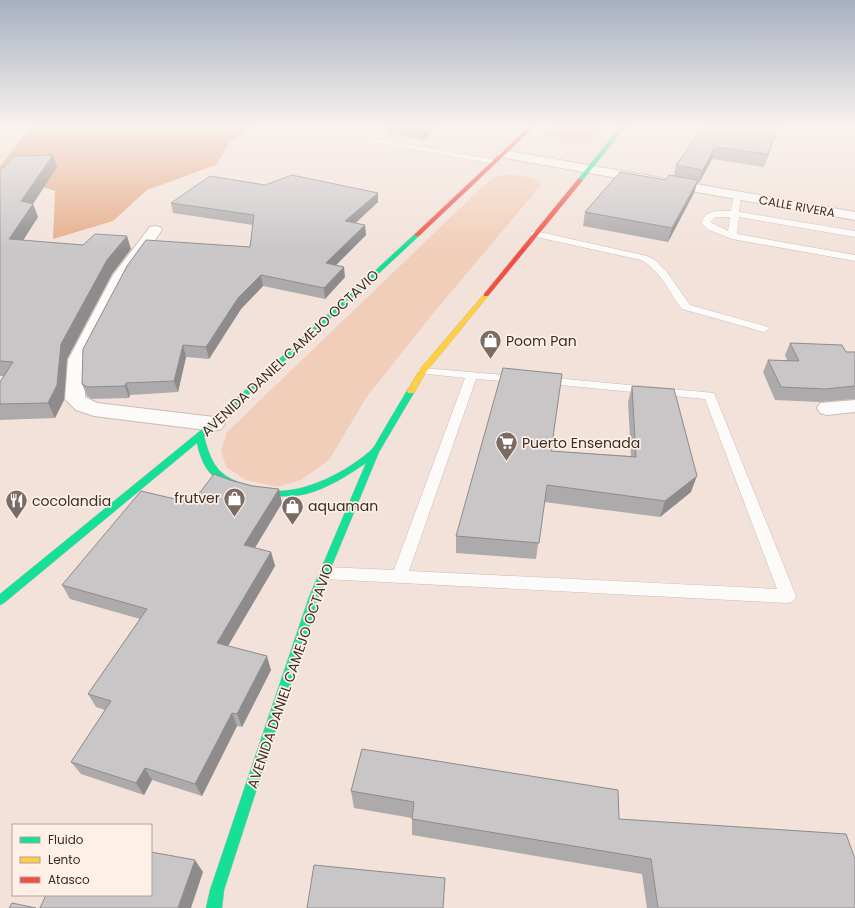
<svg xmlns="http://www.w3.org/2000/svg" width="855" height="908" font-family="Poppins,sans-serif">
<rect width="100%" height="100%" fill="#f2e2da"/>
<path fill="#f1ceb9" d="M 551,125 L 607,125 L 591,143 L 562,145 L 542,133 Z
M 510,174 L 533,178 L 541,185 L 431,316 L 366,398 L 329,460 L 301,480 L 277,487 L 246,480 L 226,467 L 221,450 L 227,432 L 478,191 L 494,177 Z"/>
<path fill="#e5ab87" d="M 32,125 L 260,125 L 231,141 L 216,165 L 147,190 L 113,221 L 53,239 L 55,191 L 0,173 L 0,166 Z"/>
<g fill="none" stroke-linecap="round" stroke-linejoin="round">
<defs>
<path id="lane" d="M 371,138 L 495,160 L 499,162 L 495,164 L 369,141 L 368,140 Z
M 734,193 L 737,193 L 741,195 L 739,212 L 855,231 L 855,237 L 739,217 L 737,234 L 855,255 L 855,261 L 732,239 L 709,230 L 701,223 C 706,209 718,211 731,211 ZM 715,217 L 730,217 L 728,231 L 710,222 Z
M 535,231 L 647,256 L 655,260 L 666,271 L 690,305 L 768,327 L 769,329 L 764,332 L 682,309 C 669,292 661,271 641,260 L 532,236 L 531,234 L 532,232 Z
M 423,368 L 517,376 L 521,377 L 523,379 L 521,381 L 517,382 L 476,379 L 409,571 L 777,589 L 705,399 L 540,383 L 538,381 L 540,379 L 544,377 L 714,393 L 796,596 L 794,601 L 788,603 L 325,579 L 320,577 L 317,573 L 320,569 L 325,567 L 394,570 L 465,378 L 419,373 L 417,371 L 419,369 Z"/>
<path id="street" d="M 503,150 L 855,212 L 855,220 L 499,157 L 497,154 L 499,151 Z
M 155,226 L 160,227 L 162,230 L 129,276 L 86,360 L 85,397 L 97,403 L 214,417 L 221,419 L 225,424 L 221,429 L 214,431 L 94,416 L 76,410 L 65,399 L 68,360 L 113,275 L 150,227 Z
M 855,400 L 855,412 L 827,415 L 820,413 L 817,408 L 820,403 Z"/>
<path id="fast" d="M 622,125 L 627,125 L 582,181 L 578,181 L 578,179 Z
M 415,234 L 420,235 L 204,436 C 212,468 221,479 253,486 C 262,488 271,491 280,491 C 311,490 347,471 370,451 C 375,447 378,439 382,433 C 390,419 399,404 408,389 L 414,389 L 415,391 L 379,452 L 319,597 L 224,890 L 222,908 L 206,908 L 210,890 L 309,597 L 366,463 C 347,476 328,488 306,494 C 281,500 228,494 210,473 C 203,465 199,453 197,443 L 4,603 L 0,605 L 0,594 L 211,422 Z"/>
<path id="slow" d="M 486,293 L 488,294 L 488,296 L 426,372 L 414,393 L 408,393 L 407,391 L 420,369 L 484,294 Z"/>
<path id="jam" d="M 531,125 L 536,125 L 419,236 L 415,236 L 415,234 Z
M 578,179 L 583,180 L 488,296 L 484,296 L 484,294 Z"/>
</defs>
<use href="#lane" stroke="#c9bcb5" stroke-width="1"/>
<use href="#street" stroke="#c9bcb5" stroke-width="2"/>
<use href="#fast" stroke="#c9bcb5" stroke-width="1"/>
<use href="#slow" stroke="#c9bcb5" stroke-width="1"/>
<use href="#jam" stroke="#c9bcb5" stroke-width="1"/>
<use href="#lane" fill="#fdfbf9" fill-rule="evenodd"/>
<use href="#street" fill="#fdfbf9" fill-rule="evenodd"/>
<use href="#fast" fill="#16e098" fill-rule="evenodd"/>
<use href="#slow" fill="#ffcf43" fill-rule="evenodd"/>
<use href="#jam" fill="#f24e42" fill-rule="evenodd"/>
</g>
<path fill="#adaaac" d="M 386,125 L 441,125 L 423,140 L 386,133 Z
M 705,125 L 775,136 L 764,167 L 712,159 L 699,183 L 697,183 L 694,193 L 668,242 L 583,226 L 585,212 L 666,180 L 674,176 L 676,165 Z
M 53,155 L 57,167 L 33,204 L 38,217 L 23,240 L 131,249 L 112,274 L 67,359 L 64,400 L 55,418 L 0,420 L 0,382 L 4,376 L 0,376 L 0,168 L 3,168 Z
M 265,185 L 378,193 L 378,202 L 355,223 L 365,225 L 366,235 L 336,265 L 345,277 L 325,299 L 263,286 L 241,309 L 209,359 L 186,357 L 178,392 L 130,395 L 129,398 L 92,399 L 87,396 L 82,384 L 250,247 L 253,225 L 173,213 L 171,203 Z
M 790,343 L 846,352 L 855,352 L 855,399 L 819,402 L 775,400 L 763,372 L 768,360 L 787,360 L 785,355 Z
M 632,386 L 691,492 L 660,517 L 544,502 L 536,559 L 456,553 L 456,536 L 551,451 L 631,456 L 628,402 Z
M 192,503 L 282,503 L 255,548 L 271,552 L 275,566 L 228,646 L 271,670 L 242,727 L 237,726 L 202,796 L 152,780 L 144,795 L 81,774 L 71,762 L 105,710 L 96,707 L 88,694 L 140,619 L 70,599 L 62,585 Z
M 351,791 L 619,819 L 855,908 L 647,908 L 642,874 L 412,835 L 412,818 L 354,808 Z"/>
<path fill="#8d8b8c" d="M 430,125 L 441,125 L 423,140 L 422,131 Z
M 779,125 L 775,136 L 764,167 L 768,154 Z
M 715,147 L 712,159 L 699,183 L 703,170 Z
M 53,155 L 57,167 L 27,213 L 21,201 Z
M 698,180 L 694,193 L 668,242 L 672,228 Z
M 378,193 L 378,202 L 346,232 L 345,221 Z
M 33,204 L 38,217 L 15,253 L 9,239 Z
M 365,225 L 366,235 L 327,274 L 326,263 Z
M 127,236 L 131,249 L 112,274 L 67,359 L 64,400 L 55,418 L 48,403 L 61,344 L 107,260 Z
M 344,267 L 345,277 L 325,299 L 324,288 Z
M 261,275 L 263,286 L 241,309 L 209,359 L 206,347 L 238,298 Z
M 183,345 L 186,357 L 178,392 L 174,381 Z
M 126,383 L 130,395 L 129,398 L 125,386 Z
M 697,476 L 691,492 L 660,517 L 665,501 Z
M 279,489 L 282,503 L 248,559 L 244,545 Z
M 271,552 L 275,566 L 222,656 L 217,643 Z
M 267,656 L 271,670 L 242,727 L 237,714 Z
M 232,713 L 237,726 L 202,796 L 195,784 Z
M 145,768 L 152,780 L 144,795 L 136,783 Z
M 195,860 L 203,872 L 191,908 L 178,908 Z"/>
<path fill="#c9c6c8" stroke="#8d8b8c" d="M 388,125 L 430,125 L 422,131 Z
M 705,125 L 779,125 L 768,154 L 715,147 L 703,170 L 676,165 Z
M 53,155 L 21,201 L 33,204 L 9,239 L 83,245 L 95,234 L 127,236 L 107,260 L 61,344 L 57,385 L 48,403 L 0,404 L 0,382 L 13,362 L 0,361 L 0,168 L 3,168 L 14,156 Z
M 620,172 L 666,180 L 669,175 L 698,180 L 672,228 L 585,212 Z
M 292,175 L 378,193 L 345,221 L 365,225 L 326,263 L 344,267 L 324,288 L 261,275 L 238,298 L 206,347 L 183,345 L 174,381 L 126,383 L 125,386 L 87,387 L 82,384 L 83,349 L 127,266 L 146,240 L 250,247 L 254,215 L 171,203 L 210,176 L 265,185 Z
M 790,343 L 842,345 L 846,352 L 855,352 L 855,386 L 825,389 L 781,387 L 768,360 L 799,361 Z
M 503,368 L 562,374 L 551,451 L 636,457 L 632,386 L 674,389 L 697,476 L 665,501 L 547,485 L 539,543 L 456,536 Z
M 214,474 L 230,480 L 252,486 L 279,489 L 244,545 L 271,552 L 217,643 L 267,656 L 237,714 L 232,713 L 195,784 L 145,768 L 136,783 L 71,762 L 111,701 L 88,694 L 147,609 L 62,585 L 141,491 L 192,503 Z
M 362,749 L 618,790 L 619,819 L 846,834 L 855,859 L 855,908 L 658,908 L 651,859 L 412,819 L 414,802 L 351,791 Z
M 151,852 L 195,860 L 178,908 L 40,908 L 46,895 L 151,895 Z
M 314,865 L 445,878 L 443,908 L 307,908 Z
M 12,903 L 36,908 L 9,908 Z"/>
<linearGradient id="sky" x2="0" y2="1"><stop stop-color="#a7b0c1"/><stop offset="0.5" stop-color="#f9f2ee"/><stop offset="1" stop-color="#f9f2ee" stop-opacity="0"/></linearGradient>
<rect width="855" height="252" fill="url(#sky)"/>
<defs>
<symbol id="shop-pin" viewBox="-11 -11 22 30"><path d="M0 17L-7.5 6A9.5 9.5 0 1 1 7.5 6Z" fill="#7a6c64" stroke="#fef0e7"/><path d="M-5-2.5h2.3a2.7 3.5 0 0 1 5.4 0H5L5.5 6h-11ZM-1.5-2.5h3a1.5 2.3 0 0 0-3 0Z" fill="#fff"/></symbol>
<symbol id="supermarket-pin" viewBox="-11 -11 22 30"><path d="M0 17L-7.5 6A9.5 9.5 0 1 1 7.5 6Z" fill="#7a6c64" stroke="#fef0e7"/><path d="M-6-5.5h2.5l.6 2H6L4.5 2H-2.5L-4.4-4H-6ZM-1.5 3.2a1.3 1.3 0 1 0 .1 0ZM3 3.2a1.3 1.3 0 1 0 .1 0Z" fill="#fff"/></symbol>
<symbol id="restaurant-pin" viewBox="-11 -11 22 30"><path d="M0 17L-7.5 6A9.5 9.5 0 1 1 7.5 6Z" fill="#7a6c64" stroke="#fef0e7"/><path d="M-5-6h1v4h1v-4h1v4h1v-4h1v5L-1.5 .5V6h-2V.5L-5-1ZM5-6V6H3V1.5H1.5Q1.5-4 5-6Z" fill="#fff"/></symbol>
</defs>
<g fill-rule="evenodd">
<use href="#shop-pin" x="478" y="328" width="25" height="34"/>
<use href="#supermarket-pin" x="494" y="430" width="25" height="34"/>
<use href="#shop-pin" x="222" y="486" width="25" height="34"/>
<use href="#restaurant-pin" x="4" y="488" width="25" height="34"/>
<use href="#shop-pin" x="280" y="494" width="25" height="34"/>
</g>
<g text-anchor="middle" dominant-baseline="central" stroke-width="3.5" stroke-linejoin="round" paint-order="stroke">
<g font-size="12" fill="#3a2d25" stroke="#fef0e7">
<text transform="translate(797 206) rotate(10)">CALLE RIVERA</text>
</g>
<g font-size="14" fill="#3a2d25" stroke="#fef0e7" text-anchor="start">
<text x="506" y="341">Poom Pan</text>
<text x="522" y="443">Puerto Ensenada</text>
<text x="220" y="498" text-anchor="end">frutver</text>
<text x="32" y="501">cocolandia</text>
<text x="308" y="506">aquaman</text>
</g>
<g font-size="14" fill="#3a2d25" stroke="#fef0e7">
<text transform="translate(290 353) rotate(-43)">AVENIDA DANIEL CAMEJO OCTAVIO</text>
<text transform="translate(290 676) rotate(-71)">AVENIDA DANIEL CAMEJO OCTAVIO</text>
</g>
</g>
<rect x="12" y="824" width="140" height="72" fill="#fef0e7" stroke="#b0a299"/>
<rect x="20" y="837" width="20" height="6" fill="#16e098" stroke="#b0a299"/>
<text x="48" y="844" font-size="12" fill="#3a2d25">Fluido</text>
<rect x="20" y="857" width="20" height="6" fill="#ffcf43" stroke="#b0a299"/>
<text x="48" y="864" font-size="12" fill="#3a2d25">Lento</text>
<rect x="20" y="877" width="20" height="6" fill="#f24e42" stroke="#b0a299"/>
<text x="48" y="884" font-size="12" fill="#3a2d25">Atasco</text>
</svg>
